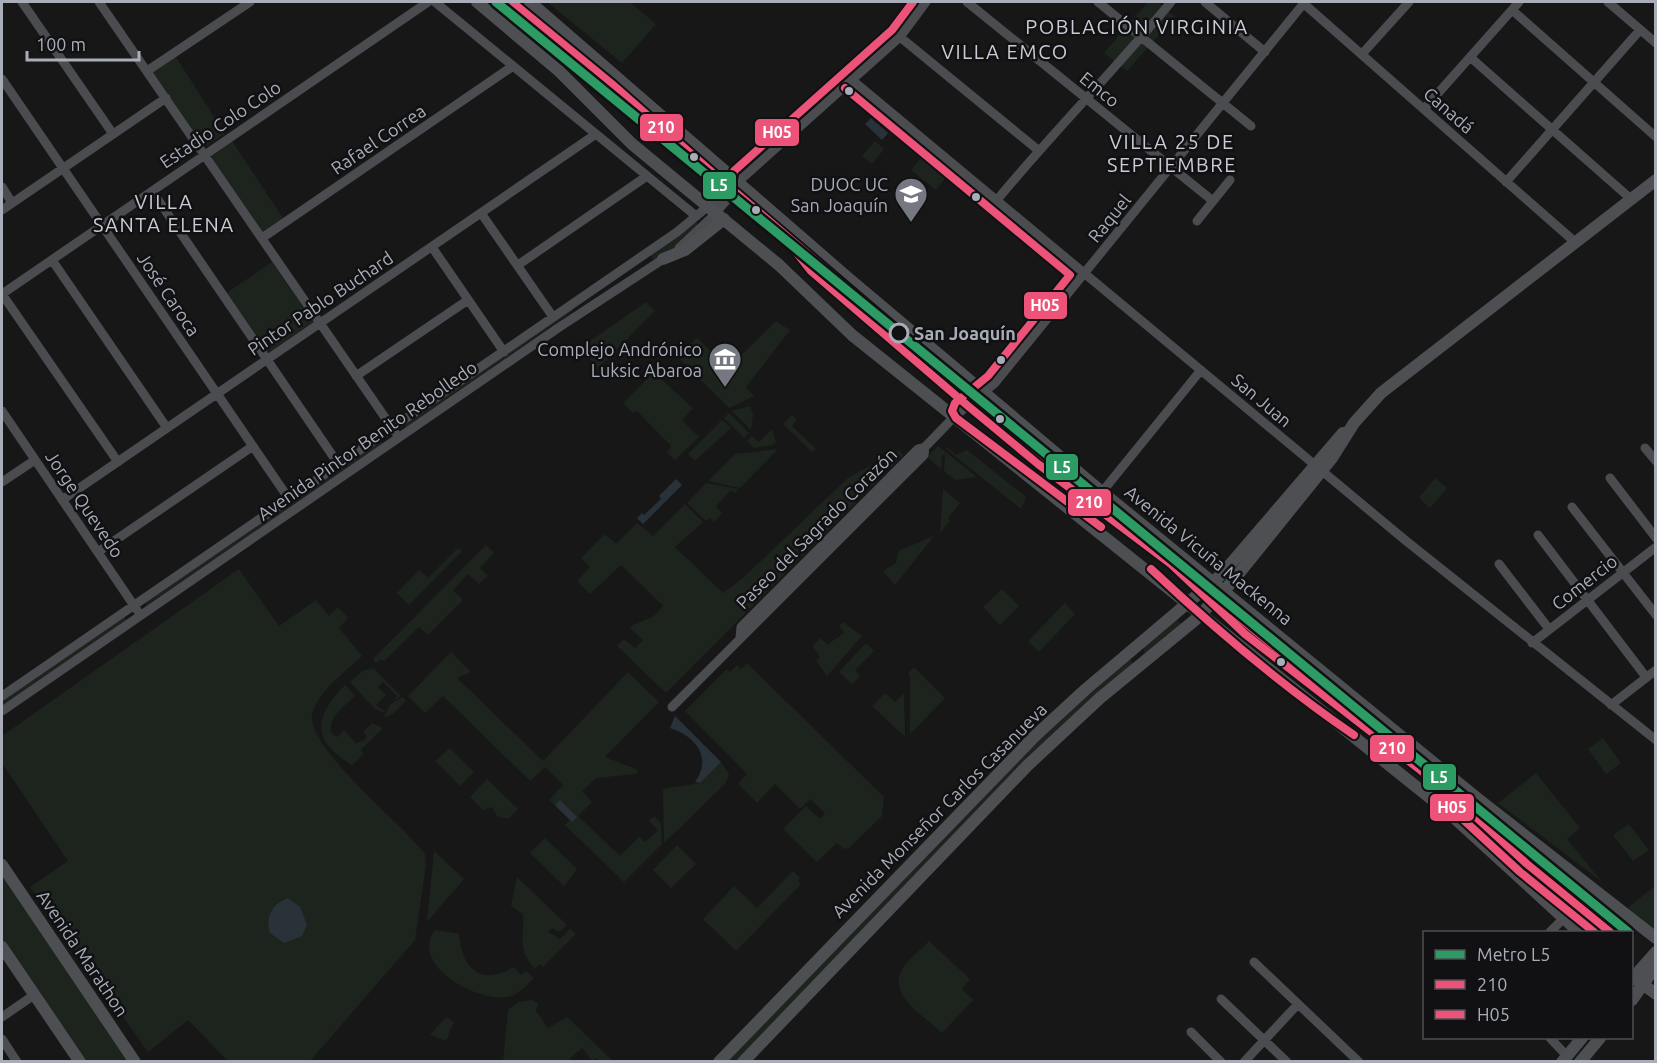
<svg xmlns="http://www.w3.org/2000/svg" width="1657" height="1063" font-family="Ubuntu,sans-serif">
<rect width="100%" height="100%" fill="#171717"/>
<path fill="#1d241e" d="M 547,2 L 630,2 L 656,24 L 622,63 Z
M 1148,2 L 1158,2 L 1175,17 L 1127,71 L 1104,53 Z
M 176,57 L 225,134 L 206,146 L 201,145 L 152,73 Z
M 232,141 L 283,218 L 264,232 L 261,232 L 212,161 L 212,156 Z
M 875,141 L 884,149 L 872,164 L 862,156 Z
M 922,157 L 946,177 L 936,190 L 911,170 Z
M 696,222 L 700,226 L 680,244 L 655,262 L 650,255 Z
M 272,262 L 313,322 L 266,354 L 225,294 Z
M 646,302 L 655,311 L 598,368 L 580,348 Z
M 571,308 L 573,311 L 406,427 L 402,423 Z
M 776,321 L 790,330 L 746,387 L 754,396 L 729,408 L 678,357 L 697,338 L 728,368 Z
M 657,369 L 664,376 L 661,379 L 693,408 L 682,420 L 699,437 L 675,460 L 667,453 L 671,446 L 637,411 L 633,413 L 623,403 Z
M 750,406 L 753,415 L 751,430 L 732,411 Z
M 729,413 L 749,433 L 744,438 L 724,418 Z
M 792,415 L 797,420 L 792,426 L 816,449 L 812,452 L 783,424 Z
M 722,420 L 731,428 L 695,461 L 688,454 Z
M 772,429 L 776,442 L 772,445 L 754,448 L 747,441 L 752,436 L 759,442 Z
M 380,441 L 383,443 L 147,605 L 145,602 Z
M 938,446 L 977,477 L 955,480 L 944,471 L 945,455 L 942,455 L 941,469 L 927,457 Z
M 947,447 L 956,455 L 967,450 L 1026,497 L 1021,509 L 945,448 Z
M 778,449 L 740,488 L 708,481 L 735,454 Z
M 900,451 L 903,455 L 889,469 L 883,459 Z
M 880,461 L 886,472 L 666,693 L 617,646 L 624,639 L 635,648 L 643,640 L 629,627 L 654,616 L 663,606 L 621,565 L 590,594 L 577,581 L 590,567 L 581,558 L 605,534 L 616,544 L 637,523 L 653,536 L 685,504 L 703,522 L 675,547 L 723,593 L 743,578 L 849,477 Z
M 1435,478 L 1447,488 L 1430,508 L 1419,498 Z
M 706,483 L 738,489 L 735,493 L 731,490 L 716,506 L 722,513 L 714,522 L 710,518 L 706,521 L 687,503 Z
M 943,489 L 960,503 L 948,518 L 950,521 L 940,533 Z
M 934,536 L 895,585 L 883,571 L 896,563 L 898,551 Z
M 486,545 L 494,553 L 480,568 L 488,576 L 479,584 L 468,574 L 453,590 L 463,600 L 428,635 L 419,627 L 384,661 L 381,659 L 376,663 L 373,659 Z
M 458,548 L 462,551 L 409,605 L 397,593 L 419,570 L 428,578 Z
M 239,569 L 279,626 L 316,600 L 362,656 C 346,671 316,693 312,716 C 308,749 404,825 425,854 L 426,865 L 415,940 L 310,1061 L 228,1061 L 188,1020 L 148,1052 L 30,887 L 68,861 L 2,763 L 2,736 Z
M 1002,589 L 1019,606 L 1000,625 L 983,607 Z
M 1065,603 L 1075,614 L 1039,652 L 1028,641 Z
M 338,607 L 348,618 L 339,628 L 329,616 Z
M 124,616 L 127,621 L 2,707 L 2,700 Z
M 1176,618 L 1183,626 L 1146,653 L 1144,652 L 1143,647 Z
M 843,622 L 862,636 L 827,676 L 816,660 L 820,657 L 812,646 L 821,638 L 827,645 L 844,633 L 839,626 Z
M 866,643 L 874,651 L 855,670 L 860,676 L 852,684 L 839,672 Z
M 451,652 L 471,672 L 457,678 L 543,761 L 628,672 L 659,702 L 605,757 L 638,770 L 636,774 L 596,778 L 582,791 L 592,802 L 578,816 L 620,856 L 639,837 L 645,842 L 658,830 L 649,821 L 654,816 L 661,823 L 662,844 L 624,882 L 565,825 L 570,820 L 549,800 L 563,785 L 545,767 L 530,781 L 443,696 L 425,713 L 408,696 Z
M 1130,659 L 1134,664 L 1024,762 L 736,1061 L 724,1062 L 880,899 L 1077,702 Z
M 747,663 L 884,797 L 882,816 L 849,848 L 844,849 L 837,843 L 817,862 L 783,829 L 806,806 L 820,819 L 825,813 L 810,799 L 800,809 L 775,784 L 757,803 L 738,784 L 747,774 L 685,711 L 727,669 L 730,672 L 737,665 L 741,669 Z
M 914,667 L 945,698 L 910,734 L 910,675 L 908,673 Z
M 373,668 L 401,696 L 393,701 L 397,696 L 383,682 L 378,687 L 386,695 L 376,705 L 385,711 L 384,713 L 374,708 L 350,682 L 362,671 Z
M 345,685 L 355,696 C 344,707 326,718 332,734 L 337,737 L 344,730 L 356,743 L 365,740 L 367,736 L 363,732 L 372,723 L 383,728 L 361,750 L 364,754 L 352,765 C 310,740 314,717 345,685 Z
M 885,693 L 895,702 L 904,693 L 905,737 L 872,706 Z
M 402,697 L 406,701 L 393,714 L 384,717 L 390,705 Z
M 1603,738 L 1621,763 L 1606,774 L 1588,749 Z
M 450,748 L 474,772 L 460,786 L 435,761 Z
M 721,762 L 729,774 L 725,784 L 664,843 L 663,789 L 700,783 Z
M 1536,773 L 1580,828 L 1567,839 L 1602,882 L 1498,803 Z
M 487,779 L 518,809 L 508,819 L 497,816 L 492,807 L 483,810 L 470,797 Z
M 1629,824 L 1649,850 L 1633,861 L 1613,835 Z
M 545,838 L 577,869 L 564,886 L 530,853 Z
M 677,845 L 696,864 L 671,888 L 653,870 Z
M 434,851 L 464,879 L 427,922 Z
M 793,871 L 800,878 L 798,881 L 801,884 L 736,951 L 703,919 L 734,886 L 757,908 Z
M 2,872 L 130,1061 L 85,1061 L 2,941 Z
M 517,877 L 567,925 L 559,932 L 552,928 L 548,932 L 560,939 L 570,929 L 576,934 L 543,967 L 540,964 L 535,969 C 516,948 525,937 523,914 L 511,906 Z
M 1655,886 L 1655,934 L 1626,909 Z
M 435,930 L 459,934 C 462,968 480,987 514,967 L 521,975 L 526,971 L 534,978 C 526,986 518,995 508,997 C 476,1002 409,965 435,930 Z
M 929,941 L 970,979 L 962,989 L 973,1000 L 942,1033 C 927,1018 889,996 901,972 C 906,960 921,950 929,941 Z
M 532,1000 L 538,1003 L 536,1011 L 548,1028 L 567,1017 L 613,1061 L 600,1061 L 596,1058 L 592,1061 L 582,1048 L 570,1058 L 572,1061 L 503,1061 L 508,1010 L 519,1002 Z
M 446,1017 L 454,1022 L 446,1041 L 430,1035 Z"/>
<path fill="#2a3239" d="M 871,118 L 888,133 L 882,140 L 865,124 Z
M 676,479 L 682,485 L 643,524 L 637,518 L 642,513 L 644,515 L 661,499 L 659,496 Z
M 675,716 L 721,762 L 700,783 L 695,782 C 713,757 695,736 670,728 Z
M 560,800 L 577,817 L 572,822 L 555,805 Z
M 288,898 L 300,907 L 307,925 L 302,936 L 284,943 L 270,933 C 265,917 272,904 288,898 Z"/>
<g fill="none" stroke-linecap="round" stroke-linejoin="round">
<path stroke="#4b4c50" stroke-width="9" d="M 22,2 L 113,134
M 99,2 L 395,432
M 435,2 L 696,216
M 967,2 L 1213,201
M 1098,2 L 1251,126
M 1205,2 L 1265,52
M 1302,2 L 1575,242
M 1608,2 L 1656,43
M 1512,10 L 1656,137
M 900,37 L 1038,150
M 1362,54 L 1409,2
M 1470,57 L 1631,199
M 147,71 L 250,2
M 2,79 L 289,499
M 852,80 L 1405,540 L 1656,740
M 1424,109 L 1519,2
M 1506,182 L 1640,30
M 2,187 L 12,203
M 152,191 L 339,465
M 997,200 C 1053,132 1115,70 1171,2
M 2,210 L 166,98
M 481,213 L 553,317
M 1197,221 L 1230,180
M 262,238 L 513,66
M 432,247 L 504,352
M 679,248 L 710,219 L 741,184 L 742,178
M 52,260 L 167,428
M 518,265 L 647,176
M 2,294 L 428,2
M 2,294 L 118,462
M 356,376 L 468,300
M 2,411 L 137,610
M 1645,448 L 1656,461
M 1610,478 L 1656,538
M 2,482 L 35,460
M 1102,492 L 1201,370
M 62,500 L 596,134
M 1572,507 L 1656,615
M 1538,535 L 1646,677
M 98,552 L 253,446
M 1499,564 L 1549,629
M 740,638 L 741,627 L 918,449 L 925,447 L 953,418 L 995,383 L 1304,3
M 1532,643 L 1656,547
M 2,696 L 677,232 L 747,174 L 900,37 L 926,2
M 1611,705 L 1656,670
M 672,707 L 924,455 L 925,447
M 2,711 L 558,328 L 668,256
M 1550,932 L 1563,919
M 1254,962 L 1359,1062
M 1221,999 L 1287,1062
M 2,1017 L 34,995
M 1191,1032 L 1221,1062
M 1550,1038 L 1567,1056
M 2,1039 L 17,1062
M 1244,1062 L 1298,1004"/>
<path stroke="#4d4f52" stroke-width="12" d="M 477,2 L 559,71 L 632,144 L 779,265 L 852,335 L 1449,813 L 1579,932
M 530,2 L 847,277 L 1102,492 L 1478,799 L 1656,938
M 663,259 L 685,250 L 724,219
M 2,865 L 135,1062
M 2,947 L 80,1062
M 1632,979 L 1656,952
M 1637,980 L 1656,994
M 1632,1000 L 1656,966
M 719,1062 L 1036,735 L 1086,689 L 1222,574 L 1343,433
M 743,1062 L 1027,766 L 1100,698 L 1195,620 L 1232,582 L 1332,458 L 1354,423 L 1381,393 L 1656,180
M 1562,1062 L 1582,1038
M 1580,1062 L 1600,1038"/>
<defs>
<path id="bus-1" d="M 512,2 L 612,84 L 782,234 L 811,271 L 968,406 L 1038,464 L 1171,564 L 1245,634 L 1450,793 L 1527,864 L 1610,932"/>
<path id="bus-2" d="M 913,2 L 892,30 L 734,171 L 731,183 L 733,190 L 1095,500 L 1433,776 L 1455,812 L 1520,872 L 1594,932
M 845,88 L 1070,275 L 988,376 L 955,403 L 952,411 L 956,418 L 1101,527
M 1151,569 C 1215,629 1281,685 1354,735"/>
</defs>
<use href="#bus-1" stroke="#111113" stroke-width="12"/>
<use href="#bus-2" stroke="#111113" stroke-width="12"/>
<use href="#bus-1" stroke="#ed5379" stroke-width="8"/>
<use href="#bus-2" stroke="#ed5379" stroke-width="8"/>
<defs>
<path id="metro-1" d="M 496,2 L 1628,932"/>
</defs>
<use href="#metro-1" stroke="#111113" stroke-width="14"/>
<use href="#metro-1" stroke="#2d9c64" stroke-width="9"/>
</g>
<defs>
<symbol id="university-pin" viewBox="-11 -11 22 30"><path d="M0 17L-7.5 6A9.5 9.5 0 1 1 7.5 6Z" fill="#757880" stroke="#111113"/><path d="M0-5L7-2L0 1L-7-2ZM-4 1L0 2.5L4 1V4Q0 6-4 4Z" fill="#fff"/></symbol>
<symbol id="museum-pin" viewBox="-11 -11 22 30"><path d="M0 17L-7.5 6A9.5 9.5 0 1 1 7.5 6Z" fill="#757880" stroke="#111113"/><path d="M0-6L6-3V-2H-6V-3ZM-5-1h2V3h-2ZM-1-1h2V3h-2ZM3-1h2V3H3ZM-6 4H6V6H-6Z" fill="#fff"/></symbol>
</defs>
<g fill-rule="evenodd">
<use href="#university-pin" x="892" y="175" width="38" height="52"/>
<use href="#museum-pin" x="706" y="340" width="38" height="52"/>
</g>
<g fill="#a8adb8" stroke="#111113" stroke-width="2">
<circle cx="849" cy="91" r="5"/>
<circle cx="694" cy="157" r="5"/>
<circle cx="976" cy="197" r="5"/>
<circle cx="756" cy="210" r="5"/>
<circle cx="1001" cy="360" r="5"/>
<circle cx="1000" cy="419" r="5"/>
<circle cx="1281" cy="662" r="5"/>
</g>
<circle fill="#111113" stroke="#a8adb8" stroke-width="3" cx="899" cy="333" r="9"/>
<g text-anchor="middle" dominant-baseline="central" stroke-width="5" stroke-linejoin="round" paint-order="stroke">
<g font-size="18" fill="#a8adb8" stroke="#111113">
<text transform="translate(1100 89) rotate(39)">Emco</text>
<text transform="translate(1449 110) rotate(41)">Canadá</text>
<text transform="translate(220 124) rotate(-34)">Estadio Colo Colo</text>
<text transform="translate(378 139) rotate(-34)">Rafael Correa</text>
<text transform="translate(1109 218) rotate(-51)">Raquel</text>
<text transform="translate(169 294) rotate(56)">José Caroca</text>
<text transform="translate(320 303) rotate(-34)">Pintor Pablo Buchard</text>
<text transform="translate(1262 400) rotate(40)">San Juan</text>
<text transform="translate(367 440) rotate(-35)">Avenida Pintor Benito Rebolledo</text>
<text transform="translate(85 504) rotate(56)">Jorge Quevedo</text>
<text transform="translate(816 528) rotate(-45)">Paseo del Sagrado Corazón</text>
<text transform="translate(1209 555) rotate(39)">Avenida Vicuña Mackenna</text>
<text transform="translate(1584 582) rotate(-38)">Comercio</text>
<text transform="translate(939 810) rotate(-45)">Avenida Monseñor Carlos Casanueva</text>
<text transform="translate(83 953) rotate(56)">Avenida Marathon</text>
</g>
<g font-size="18" fill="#a8adb8" stroke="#111113" text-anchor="end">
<text x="888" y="184">DUOC UC<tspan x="888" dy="21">San Joaquín</tspan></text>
<text x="702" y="349">Complejo Andrónico<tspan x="702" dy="21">Luksic Abaroa</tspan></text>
</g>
<g font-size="18" font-weight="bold" fill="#a8adb8" stroke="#111113" text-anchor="start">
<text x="914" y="333">San Joaquín</text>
</g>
<g font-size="20" letter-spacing="1.5" fill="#c9ccd4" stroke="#111113">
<text x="1137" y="26">POBLACIÓN VIRGINIA</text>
<text x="1005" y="51">VILLA EMCO</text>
<text x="1172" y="141">VILLA 25 DE<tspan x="1172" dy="23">SEPTIEMBRE</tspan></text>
<text x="164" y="201">VILLA<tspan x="164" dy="23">SANTA ELENA</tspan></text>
</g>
</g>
<g stroke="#111113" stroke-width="2">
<rect x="639" y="113" width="45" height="29" rx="6" fill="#ed5379"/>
<rect x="754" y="118" width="46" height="29" rx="6" fill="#ed5379"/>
<rect x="702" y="171" width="35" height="29" rx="6" fill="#2d9c64"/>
<rect x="1023" y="291" width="45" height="29" rx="6" fill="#ed5379"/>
<rect x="1045" y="453" width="34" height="28" rx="6" fill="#2d9c64"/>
<rect x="1067" y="488" width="45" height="29" rx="6" fill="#ed5379"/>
<rect x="1369" y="734" width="46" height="29" rx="6" fill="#ed5379"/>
<rect x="1422" y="763" width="35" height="28" rx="6" fill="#2d9c64"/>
<rect x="1429" y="793" width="46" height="29" rx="6" fill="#ed5379"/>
</g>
<g font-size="16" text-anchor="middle" font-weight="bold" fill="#fff">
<text x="661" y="133">210</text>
<text x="777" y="138">H05</text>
<text x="719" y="191">L5</text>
<text x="1045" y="311">H05</text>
<text x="1062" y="473">L5</text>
<text x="1089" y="508">210</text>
<text x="1392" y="754">210</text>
<text x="1439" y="783">L5</text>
<text x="1452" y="813">H05</text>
</g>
<rect width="1657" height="1063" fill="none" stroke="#a8adb8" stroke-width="6"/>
<rect x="1423" y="931" width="210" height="108" fill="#111113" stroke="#4d4f55" stroke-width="1.5"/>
<rect x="1435" y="950" width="30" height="9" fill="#2d9c64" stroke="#4d4f55" stroke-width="1.5"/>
<text x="1477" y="961" font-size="18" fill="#a8adb8">Metro L5</text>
<rect x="1435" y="980" width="30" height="9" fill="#ed5379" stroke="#4d4f55" stroke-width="1.5"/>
<text x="1477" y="991" font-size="18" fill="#a8adb8">210</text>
<rect x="1435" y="1010" width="30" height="9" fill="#ed5379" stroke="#4d4f55" stroke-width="1.5"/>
<text x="1477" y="1021" font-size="18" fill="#a8adb8">H05</text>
<path d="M27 51v9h112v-9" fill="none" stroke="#a8adb8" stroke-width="3"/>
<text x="36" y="51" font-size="18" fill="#a8adb8" stroke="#111113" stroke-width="4.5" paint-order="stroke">100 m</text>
</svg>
